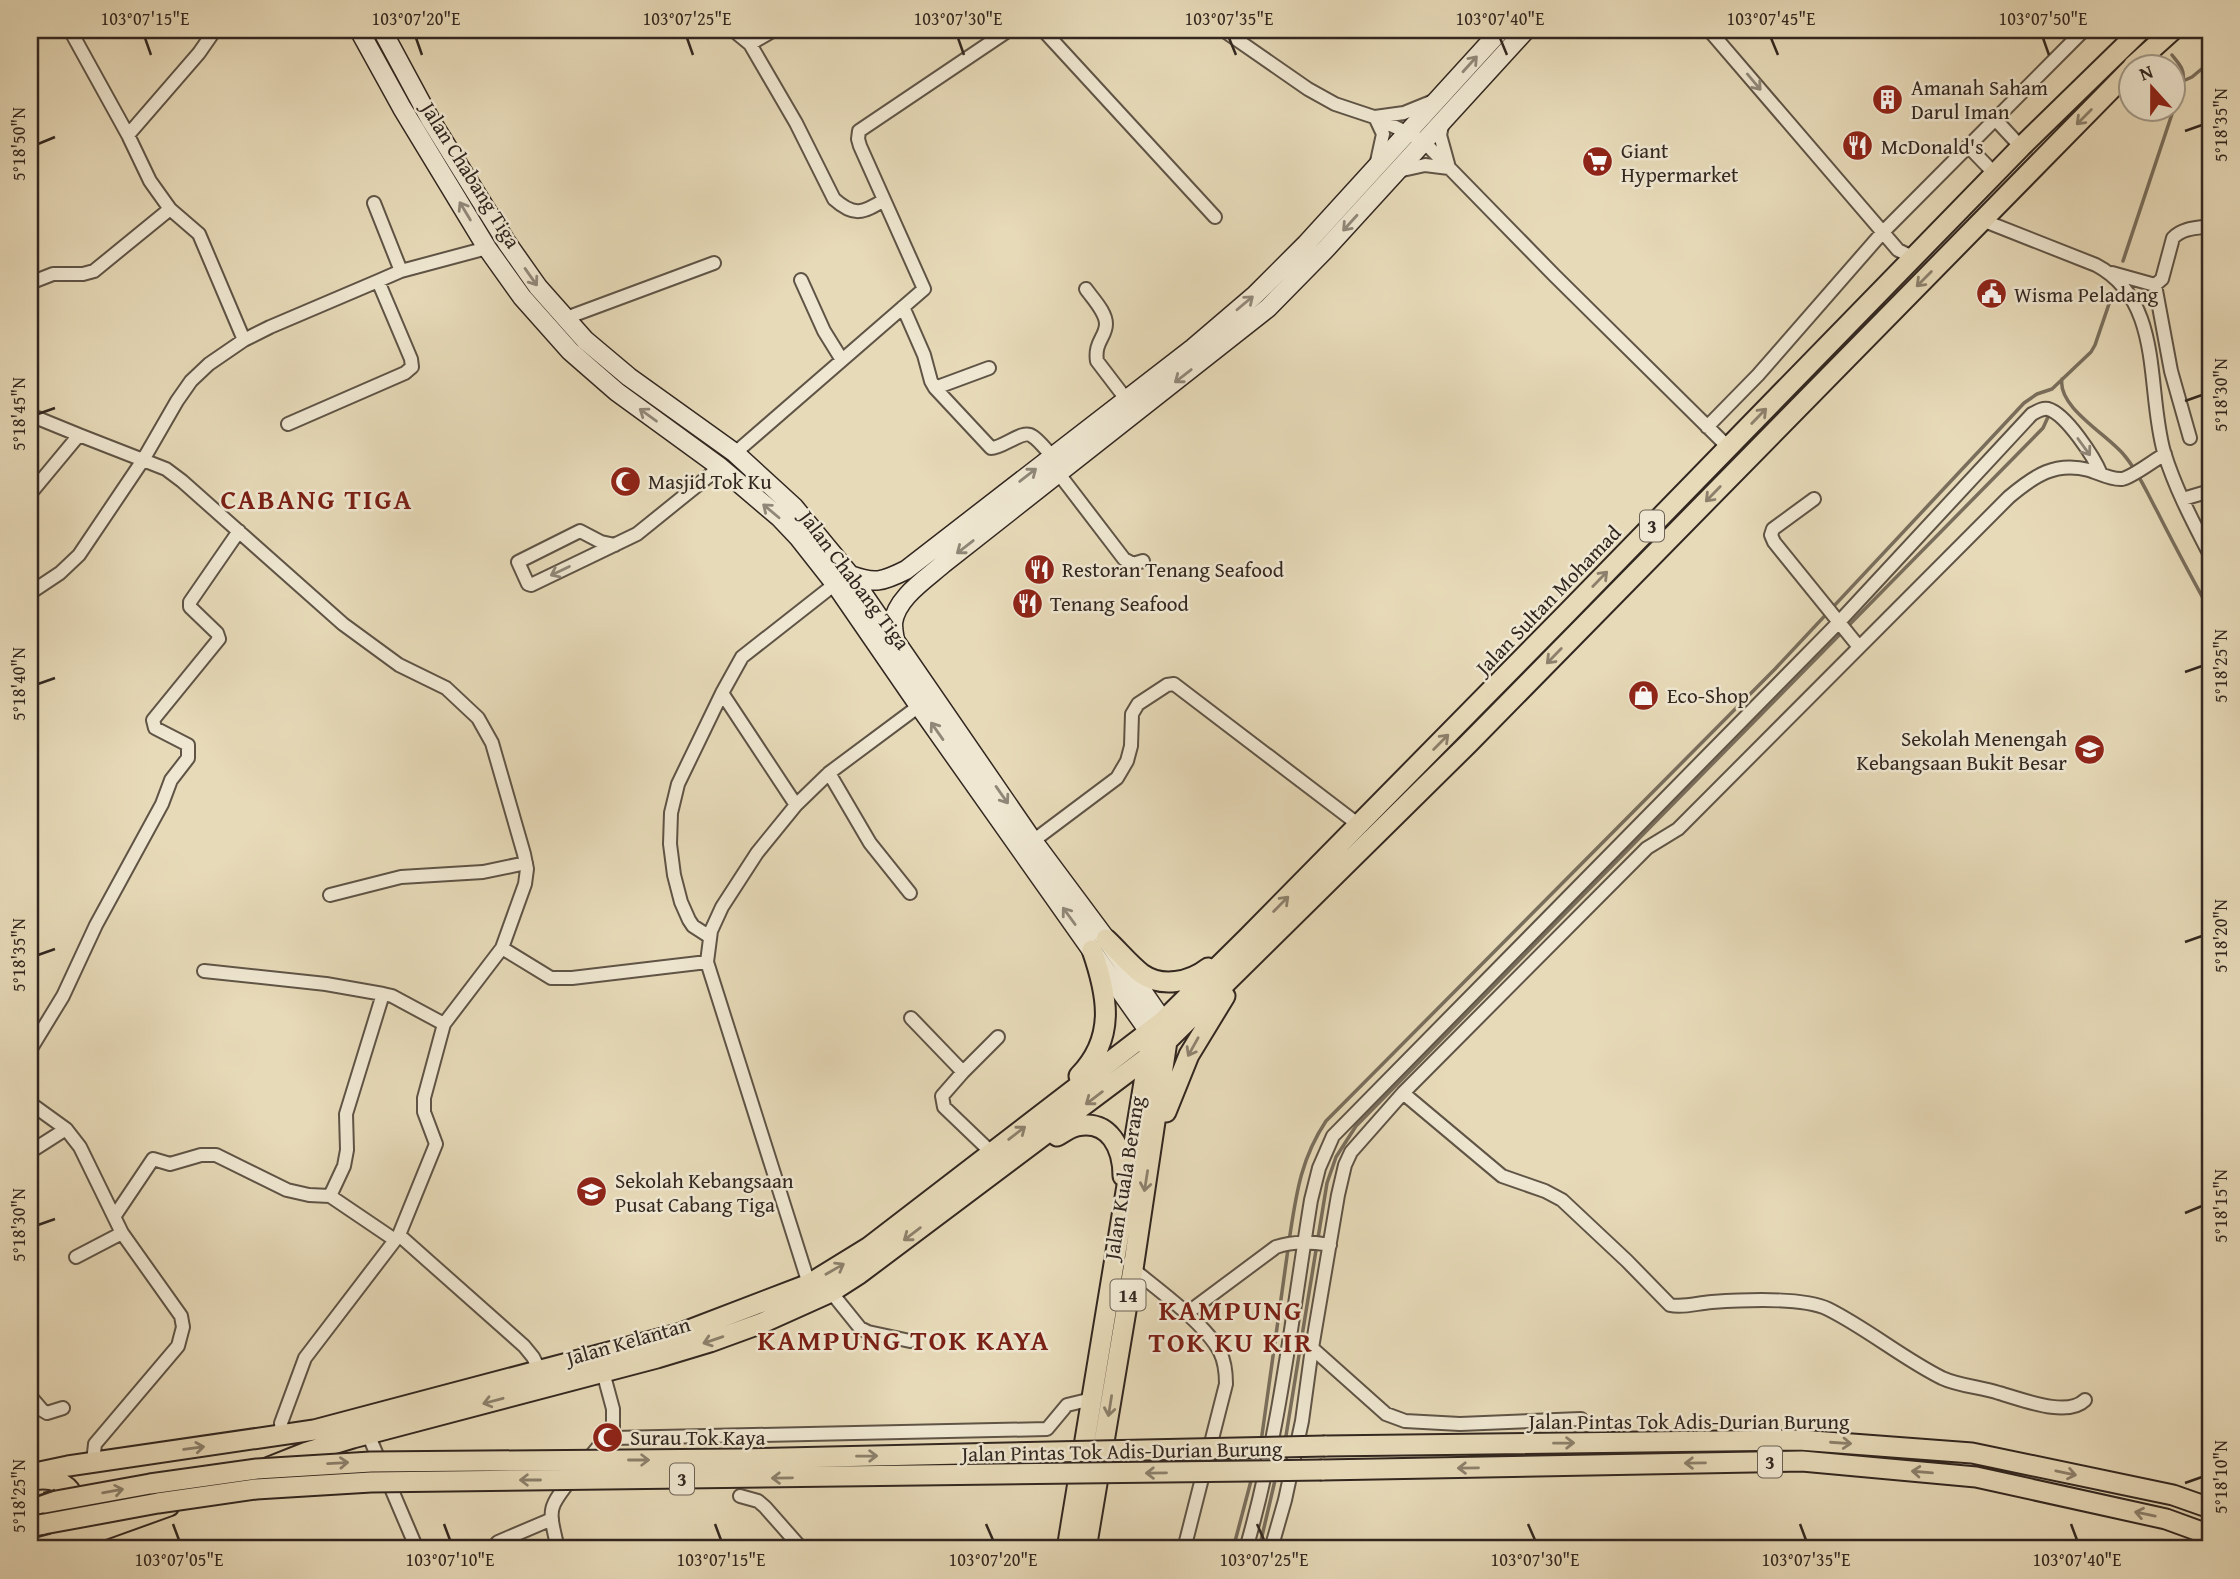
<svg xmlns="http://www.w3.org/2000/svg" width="2240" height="1579" font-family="'Gentium Book Plus',serif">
<rect width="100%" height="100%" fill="#e7dab8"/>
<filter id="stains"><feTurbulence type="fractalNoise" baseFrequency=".00286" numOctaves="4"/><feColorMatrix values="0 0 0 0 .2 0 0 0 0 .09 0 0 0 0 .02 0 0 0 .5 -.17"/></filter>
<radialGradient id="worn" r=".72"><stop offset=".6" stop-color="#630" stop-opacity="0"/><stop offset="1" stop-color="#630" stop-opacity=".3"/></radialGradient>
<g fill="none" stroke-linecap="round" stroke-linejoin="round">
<path stroke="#796e5c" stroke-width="3.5" d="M 2183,81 L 2192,77 L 2210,62
M 2123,261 L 2183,81 C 2185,69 2179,64 2172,55
M 2062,379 C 2057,407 2108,435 2124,455 C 2138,471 2147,493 2157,511 C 2174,545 2192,578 2210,611
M 1289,1241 C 1296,1196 1300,1160 1326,1121 L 1775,669 L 2024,403 L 2037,394 L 2052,389 L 2091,352 L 2095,345 L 2110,301
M 1301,1342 L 1327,1183 L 1336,1157 L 1356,1126 L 2043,428 L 2048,417
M 1261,1442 L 1288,1249
M 1285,1442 L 1300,1349
M 1233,1549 L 1252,1477
M 1259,1549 L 1276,1476"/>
<defs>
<path id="minor" d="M 70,30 L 128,135 L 150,181 L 170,209 L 199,234 L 244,340
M 733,30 L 750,44 L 796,123 L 834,199 C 854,217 863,213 884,200
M 1043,30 L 1215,217
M 1223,30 L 1308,89 L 1335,104 L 1374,117 L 1408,133 L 1424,142 L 1554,275 L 1729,448
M 1709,30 L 1898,250 L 1908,255 L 1917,254
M 750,44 L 774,30
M 1375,117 L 1404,113 L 1431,102
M 1375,117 L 1383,134 L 1376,166
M 1995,119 L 2021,147
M 1443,121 L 1440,135 L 1448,164
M 128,135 L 199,53 L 215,30
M 1968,146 L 1995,174
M 1398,171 L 1425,165 L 1449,168
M 374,203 L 401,271
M 1982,220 L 2096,265 C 2164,301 2146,389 2164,452 C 2175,488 2193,522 2210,555
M 2112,273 L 2155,285 L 2162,279 L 2173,238 C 2182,228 2197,228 2210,226
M 801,280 L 824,331 L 842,360
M 30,283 L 53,274 L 83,274 L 94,271 L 170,209
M 2155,285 L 2171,371 L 2190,438
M 1086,289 C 1093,299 1106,312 1106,324 C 1106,337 1094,342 1097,361 L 1126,399
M 903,307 L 924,355 L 931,381 L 935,388 L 991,448 C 1003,448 1023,429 1032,436 C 1039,440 1046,450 1052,456
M 566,318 L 714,263
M 935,388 L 989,368
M 30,415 L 79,435
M 288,424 L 405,373 L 412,367 L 411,359 L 378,281
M 1707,427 L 1758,375 L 1882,233 L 2084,30
M 735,453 L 924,289 L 860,146 L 858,139 L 859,131 L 1009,30
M 1059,474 L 1124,559 L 1133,564 L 1143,561
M 30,494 L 79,435 L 166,469 L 182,481 L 343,624 L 399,665 L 446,688 L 478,718 L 492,743 L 524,854 L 527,869 L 525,884 L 502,948 L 444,1024 L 424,1098 L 424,1112 L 436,1144 L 399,1235 L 305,1358 L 281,1423 L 282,1436
M 1814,499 L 1773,529 L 1771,535 L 1774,542 L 1859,647
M 2183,499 L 2210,491
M 615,545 L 601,542 L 580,531 L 518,562 L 528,584 L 531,585 L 637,534 L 720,467
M 30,593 L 60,573 L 79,555 L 143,460 L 177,401 L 191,381 L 209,364 L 244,340 L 270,327 L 378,281 L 401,271 L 487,248
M 722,693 L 796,805
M 829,773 L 870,843 L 910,893
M 1033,841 L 1117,778 L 1127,761 L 1131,746 L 1132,714 L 1138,704 L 1167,685 L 1174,684 L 1359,825
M 330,895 L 401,877 L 483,872 L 526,863
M 710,937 L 693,926 L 689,920 L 681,902 L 674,875 L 670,844 L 671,813 L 678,784 L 722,693 L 742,657 L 835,584
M 502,948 L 551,978 L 572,978 L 707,962
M 204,971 L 326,984 L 383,994 L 392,996 L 444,1024
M 911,1018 L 963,1072
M 30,1050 L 63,996 L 96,925 L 162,804 L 171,780 L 188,758 L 188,745 L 155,728 L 153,720 L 219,639 L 217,633 L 190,607 L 190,602 L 239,531
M 1403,1093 L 1502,1176 L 1545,1191 L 1562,1200 L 1627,1261 L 1670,1305 C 1684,1308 1697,1303 1712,1302 C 1741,1300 1803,1297 1828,1309 C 1868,1329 1902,1358 1942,1378 C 1959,1386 1981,1387 1999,1393 C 2021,1399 2067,1418 2085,1400
M 30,1103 L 66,1129 L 80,1147 L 122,1233 L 181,1316 L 183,1327 L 178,1346 L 95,1444 L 93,1462
M 30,1152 L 66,1129
M 992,1153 L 944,1107 L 942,1096 L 963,1072 L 998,1037
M 330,1196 L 344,1166 L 347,1150 L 346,1114 L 383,994
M 114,1217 L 153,1159 L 170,1164 L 201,1155 L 216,1155 L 287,1190 L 309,1195 L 330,1196 L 395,1240
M 399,1235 L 524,1346 L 533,1357 L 540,1371
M 76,1257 L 122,1233
M 1133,1269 C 1158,1290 1205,1323 1220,1352 C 1225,1362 1226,1372 1226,1384 L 1184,1549
M 809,1284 L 707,962 L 711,931 L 722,907 L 757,853 L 796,805 L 829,773 L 919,706
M 831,1292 L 860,1328 L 868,1332 L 910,1341
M 1186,1314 L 1276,1247 C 1294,1241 1311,1242 1330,1245
M 1289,1344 L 1312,1348 L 1386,1414 L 1405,1421 L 1460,1424 L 1581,1419
M 30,1396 L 42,1410 L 47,1413 L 63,1408
M 368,1434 L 414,1542 L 415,1549
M 613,1438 L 1047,1429 L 1067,1405 L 1092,1399
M 585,1463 L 599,1446 L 613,1438 L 613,1409 L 603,1372
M 740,1496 L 758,1501 L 765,1507 L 802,1549
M 492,1549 L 498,1542 L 552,1519
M 558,1549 C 549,1509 546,1510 573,1477
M 1246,1549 C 1279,1435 1292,1317 1311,1200 L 1319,1168 L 1333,1136 L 1839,622 L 2032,414 C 2038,411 2042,408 2048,409 C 2066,414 2094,457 2101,474
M 1271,1549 L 1285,1500 L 1302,1421 L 1312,1348 L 1338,1195 L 1345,1165 L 1351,1152 L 1403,1093 L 1647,848 L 1678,829 L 2009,497 C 2034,476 2055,461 2089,470 C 2099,473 2111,480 2122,479 C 2133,477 2154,460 2165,454"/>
<path id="secondary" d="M 359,30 L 402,108 L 487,248 L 522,297 L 570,351 L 617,392 L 720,467 L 780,518 L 798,537 L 835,584 L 919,706 L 1150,1033
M 382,30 L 430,119 L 507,243 L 538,287 L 585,340 L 629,377 L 735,453 L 794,507 L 850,575 L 1033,841 L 1106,939 L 1163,1021
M 850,575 C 875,584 882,582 906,570 L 1193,348 L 1255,295 L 1306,244 L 1501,30
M 895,640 C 894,635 893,628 893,623 C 896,598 926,579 943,564 L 1268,308 L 1324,251 L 1526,30"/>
<path id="primary" d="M 1325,1446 L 1799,1440 L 1972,1453 L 2173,1495 L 2210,1508
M 1322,1470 L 1802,1461 L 1976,1477 L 2166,1519 L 2210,1535
M 30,1527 L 44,1524"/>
<path id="trunk" d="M 2133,66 L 2173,30
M 1106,939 C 1118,950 1129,964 1142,974 C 1162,988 1190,982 1208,968
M 1079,1076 C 1116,1038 1108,996 1092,950
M 1166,1112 L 1189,1055 L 1225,996
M 1057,1136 C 1063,1133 1070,1127 1077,1126 C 1110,1119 1123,1149 1123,1176
M 30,1474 L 68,1466 L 314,1430 L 681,1333 L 809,1284 L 869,1247 L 1163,1021 L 1247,938 L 1565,615 L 2021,147 L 2141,30
M 34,1480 C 71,1473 91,1509 59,1529
M 204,1493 L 307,1452 L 353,1438 L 657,1358 L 710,1342 L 762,1323 L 831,1292 L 859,1274 L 1148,1057 L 1167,1041 L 1468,744 L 2132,68
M 34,1549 L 94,1533 L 169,1506
M 1067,1549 L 1149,1052
M 1086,1549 L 1133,1269 L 1167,1041 L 1166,1036"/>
</defs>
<use href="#minor" stroke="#5f5446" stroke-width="16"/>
<use href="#secondary" stroke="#322720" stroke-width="21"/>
<use href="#primary" stroke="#322720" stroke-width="23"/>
<use href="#trunk" stroke="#322720" stroke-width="23"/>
<use href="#minor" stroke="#efe7d1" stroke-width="12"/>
<use href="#secondary" stroke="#efe7d1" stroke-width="18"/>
<use href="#primary" stroke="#e7dab8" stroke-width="19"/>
<use href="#trunk" stroke="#e7dab8" stroke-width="19"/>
<defs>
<path id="primary-bridge" d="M 45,1503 L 150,1484 L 257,1469 L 371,1462 L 739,1459 L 1325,1446
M 44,1524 L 158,1503 L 256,1489 L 371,1482 L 1322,1470"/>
</defs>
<use href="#primary-bridge" stroke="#322720" stroke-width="23" stroke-linecap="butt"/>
<use href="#primary-bridge" stroke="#e7dab8" stroke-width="19"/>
</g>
<defs><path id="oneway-shaft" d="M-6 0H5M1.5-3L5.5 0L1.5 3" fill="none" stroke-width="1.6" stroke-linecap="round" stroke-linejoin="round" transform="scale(1.75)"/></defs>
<g stroke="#908778">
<use href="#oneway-shaft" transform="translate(1470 64) rotate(-48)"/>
<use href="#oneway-shaft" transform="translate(1754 82) rotate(50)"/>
<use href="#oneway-shaft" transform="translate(465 211) rotate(-121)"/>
<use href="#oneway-shaft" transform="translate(1350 223) rotate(132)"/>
<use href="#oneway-shaft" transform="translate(531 277) rotate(55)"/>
<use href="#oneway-shaft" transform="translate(1245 303) rotate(-40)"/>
<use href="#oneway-shaft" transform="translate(1183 376) rotate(142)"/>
<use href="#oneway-shaft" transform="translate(648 415) rotate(-144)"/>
<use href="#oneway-shaft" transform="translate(2084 447) rotate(54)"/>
<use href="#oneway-shaft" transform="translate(1028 475) rotate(-38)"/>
<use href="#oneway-shaft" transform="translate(771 511) rotate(-140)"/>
<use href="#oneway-shaft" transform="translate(965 547) rotate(142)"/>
<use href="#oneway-shaft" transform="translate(560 571) rotate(154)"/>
<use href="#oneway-shaft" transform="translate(937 731) rotate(-125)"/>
<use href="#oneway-shaft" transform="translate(1002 795) rotate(55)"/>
<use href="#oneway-shaft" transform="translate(1069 916) rotate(-126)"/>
</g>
<g stroke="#8c806c">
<use href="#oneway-shaft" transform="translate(2084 117) rotate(135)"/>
<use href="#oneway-shaft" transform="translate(1924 279) rotate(135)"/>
<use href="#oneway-shaft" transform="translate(1759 416) rotate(-46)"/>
<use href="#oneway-shaft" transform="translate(1713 494) rotate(134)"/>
<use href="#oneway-shaft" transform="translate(1600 579) rotate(-46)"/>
<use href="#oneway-shaft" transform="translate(1554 656) rotate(134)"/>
<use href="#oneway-shaft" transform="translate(1441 742) rotate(-45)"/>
<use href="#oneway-shaft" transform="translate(1281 904) rotate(-45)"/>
<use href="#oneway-shaft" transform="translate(1193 1047) rotate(119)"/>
<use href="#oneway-shaft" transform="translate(1094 1098) rotate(143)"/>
<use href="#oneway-shaft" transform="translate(1017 1133) rotate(-38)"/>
<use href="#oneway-shaft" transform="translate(1146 1181) rotate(99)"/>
<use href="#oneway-shaft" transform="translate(912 1234) rotate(143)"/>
<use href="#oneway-shaft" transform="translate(835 1269) rotate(-30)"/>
<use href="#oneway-shaft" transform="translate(713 1340) rotate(161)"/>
<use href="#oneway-shaft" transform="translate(493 1401) rotate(165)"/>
<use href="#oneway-shaft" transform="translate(1110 1406) rotate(99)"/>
<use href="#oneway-shaft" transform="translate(1564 1443) rotate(-1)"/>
<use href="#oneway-shaft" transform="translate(1841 1443) rotate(4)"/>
<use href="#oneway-shaft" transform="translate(194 1448) rotate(-8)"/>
<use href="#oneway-shaft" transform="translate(867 1456) rotate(-1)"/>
<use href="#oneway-shaft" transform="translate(639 1460)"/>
<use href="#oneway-shaft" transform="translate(338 1463) rotate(-3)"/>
<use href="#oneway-shaft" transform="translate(1695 1463) rotate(179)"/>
<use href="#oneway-shaft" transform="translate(1468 1468) rotate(179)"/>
<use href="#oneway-shaft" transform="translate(1922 1472) rotate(-175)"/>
<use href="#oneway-shaft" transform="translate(1156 1473) rotate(179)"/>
<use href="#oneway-shaft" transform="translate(2066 1473) rotate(12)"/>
<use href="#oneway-shaft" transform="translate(782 1478) rotate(179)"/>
<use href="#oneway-shaft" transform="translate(530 1480) rotate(180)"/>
<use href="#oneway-shaft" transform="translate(113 1491) rotate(-10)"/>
<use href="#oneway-shaft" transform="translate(2145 1514) rotate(-168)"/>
</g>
<path fill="none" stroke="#322720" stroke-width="2.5" d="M 145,38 L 151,55M 416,38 L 422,55M 687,38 L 693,55M 958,38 L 964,55M 1229,38 L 1236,55M 1500,38 L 1507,55M 1771,38 L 1778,55M 2043,38 L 2049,55M 2185,131 L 2202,125M 38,144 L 55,137M 2185,401 L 2202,395M 38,414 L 55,408M 2185,672 L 2202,666M 38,684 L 55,678M 2185,942 L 2202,936M 38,955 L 55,949M 2185,1213 L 2202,1206M 38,1225 L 55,1219M 2185,1483 L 2202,1477M 38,1496 L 55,1490M 173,1524 L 179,1540M 444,1524 L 450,1540M 715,1524 L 721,1540M 986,1524 L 993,1540M 1257,1524 L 1264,1540M 1528,1524 L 1535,1540M 1800,1524 L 1806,1540M 2071,1524 L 2077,1540"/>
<defs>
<symbol id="building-disc" viewBox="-11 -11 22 22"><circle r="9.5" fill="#8f2418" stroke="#efe7d1"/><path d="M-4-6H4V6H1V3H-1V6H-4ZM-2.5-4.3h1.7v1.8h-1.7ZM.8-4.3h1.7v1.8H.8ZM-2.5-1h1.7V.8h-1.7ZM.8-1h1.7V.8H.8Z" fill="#fff"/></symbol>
<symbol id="restaurant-disc" viewBox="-11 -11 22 22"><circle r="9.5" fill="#8f2418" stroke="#efe7d1"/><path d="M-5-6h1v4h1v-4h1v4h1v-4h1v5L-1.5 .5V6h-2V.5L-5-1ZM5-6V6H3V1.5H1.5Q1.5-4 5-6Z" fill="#fff"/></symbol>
<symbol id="supermarket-disc" viewBox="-11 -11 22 22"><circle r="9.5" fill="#8f2418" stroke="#efe7d1"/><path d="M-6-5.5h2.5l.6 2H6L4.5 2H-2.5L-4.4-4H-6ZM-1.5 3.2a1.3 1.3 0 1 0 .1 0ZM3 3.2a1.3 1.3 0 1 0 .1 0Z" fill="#fff"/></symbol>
<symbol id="civic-disc" viewBox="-11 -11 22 22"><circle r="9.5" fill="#8f2418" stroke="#efe7d1"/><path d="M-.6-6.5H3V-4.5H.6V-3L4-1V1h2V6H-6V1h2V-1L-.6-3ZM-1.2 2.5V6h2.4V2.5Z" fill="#fff"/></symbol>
<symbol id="mosque-disc" viewBox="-11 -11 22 22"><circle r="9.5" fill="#8f2418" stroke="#efe7d1"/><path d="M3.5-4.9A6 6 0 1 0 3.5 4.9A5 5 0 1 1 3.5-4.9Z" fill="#fff"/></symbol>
<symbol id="shop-disc" viewBox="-11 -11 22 22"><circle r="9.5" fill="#8f2418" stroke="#efe7d1"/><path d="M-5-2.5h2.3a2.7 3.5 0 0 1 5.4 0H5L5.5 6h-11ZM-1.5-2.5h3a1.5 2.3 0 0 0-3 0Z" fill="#fff"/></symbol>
<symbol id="school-disc" viewBox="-11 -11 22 22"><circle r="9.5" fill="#8f2418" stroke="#efe7d1"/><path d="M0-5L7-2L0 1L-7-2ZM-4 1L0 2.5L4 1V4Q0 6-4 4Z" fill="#fff"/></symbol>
</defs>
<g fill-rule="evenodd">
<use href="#building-disc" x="1870" y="82" width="35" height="35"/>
<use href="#restaurant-disc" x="1840" y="128" width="35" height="35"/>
<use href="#supermarket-disc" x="1580" y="144" width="35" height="35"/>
<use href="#civic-disc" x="1974" y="276" width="35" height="35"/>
<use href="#mosque-disc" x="608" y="464" width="35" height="35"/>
<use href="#restaurant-disc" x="1022" y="552" width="35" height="35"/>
<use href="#restaurant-disc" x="1010" y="586" width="35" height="35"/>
<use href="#shop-disc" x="1626" y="678" width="35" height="35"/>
<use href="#school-disc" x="2072" y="732" width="35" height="35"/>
<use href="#school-disc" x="574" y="1174" width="35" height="35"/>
<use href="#mosque-disc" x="590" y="1420" width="35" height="35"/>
</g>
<g text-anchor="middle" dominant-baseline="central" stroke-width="5" stroke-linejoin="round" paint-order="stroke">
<g fill="#efe7d1" stroke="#6b6155" stroke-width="2">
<rect x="1640" y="510.5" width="24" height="31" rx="5"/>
<rect x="1110.5" y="1279.5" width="35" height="31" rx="5"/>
<rect x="1758" y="1446.5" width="24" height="31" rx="5"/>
<rect x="670" y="1463.5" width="24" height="31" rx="5"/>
</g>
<g font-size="19" font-weight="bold" fill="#322720">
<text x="1652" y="526">3</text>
<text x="1128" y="1295">14</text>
<text x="1770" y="1462">3</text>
<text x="682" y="1479">3</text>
</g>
<g font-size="21" fill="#322720" stroke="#efe7d1" text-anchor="start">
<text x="1911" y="87">Amanah Saham<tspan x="1911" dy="24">Darul Iman</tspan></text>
<text x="1881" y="146">McDonald's</text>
<text x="1621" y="150">Giant<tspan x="1621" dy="24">Hypermarket</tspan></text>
<text x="2014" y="294">Wisma Peladang</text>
<text x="648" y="481">Masjid Tok Ku</text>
<text x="1062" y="569">Restoran Tenang Seafood</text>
<text x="1050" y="603">Tenang Seafood</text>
<text x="1667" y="695">Eco-Shop</text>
<text x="2067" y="738" text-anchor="end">Sekolah Menengah<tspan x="2067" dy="24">Kebangsaan Bukit Besar</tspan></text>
<text x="615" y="1180">Sekolah Kebangsaan<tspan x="615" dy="24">Pusat Cabang Tiga</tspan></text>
<text x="630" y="1437">Surau Tok Kaya</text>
</g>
<g font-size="21" fill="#322720" stroke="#efe7d1">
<text transform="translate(471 175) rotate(58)">Jalan Chabang Tiga</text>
<text transform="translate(855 580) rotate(53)">Jalan Chabang Tiga</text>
<text transform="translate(1548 600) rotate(-46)">Jalan Sultan Mohamad</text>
<text transform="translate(1124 1178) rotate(-81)">Jalan Kuala Berang</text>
<text transform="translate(628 1341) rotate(-16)">Jalan Kelantan</text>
<text x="1689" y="1421">Jalan Pintas Tok Adis-Durian Burung</text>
<text transform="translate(1122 1451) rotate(-1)">Jalan Pintas Tok Adis-Durian Burung</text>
</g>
<g font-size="28" font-weight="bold" letter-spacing="2" fill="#7a1f14" stroke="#efe7d1">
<text x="317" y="498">CABANG TIGA</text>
<text x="1231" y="1309">KAMPUNG<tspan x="1231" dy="32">TOK KU KIR</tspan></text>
<text x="904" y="1339">KAMPUNG TOK KAYA</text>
</g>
</g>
<rect width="2240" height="1579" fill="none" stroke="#e7dab8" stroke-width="77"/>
<g transform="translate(2152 88) rotate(339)"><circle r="33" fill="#efe7d1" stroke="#a39a8a" stroke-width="2"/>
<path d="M0-5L12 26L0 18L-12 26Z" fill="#8f2418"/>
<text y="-10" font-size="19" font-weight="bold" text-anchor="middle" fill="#322720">N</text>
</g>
<rect x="38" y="38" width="2164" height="1502" fill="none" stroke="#322720" stroke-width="2.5"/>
<g font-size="18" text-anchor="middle" fill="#322720">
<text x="145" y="25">103°07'15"E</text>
<text x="416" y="25">103°07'20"E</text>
<text x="687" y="25">103°07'25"E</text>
<text x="958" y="25">103°07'30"E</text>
<text x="1229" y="25">103°07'35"E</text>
<text x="1500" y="25">103°07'40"E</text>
<text x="1771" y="25">103°07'45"E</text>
<text x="2043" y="25">103°07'50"E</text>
<text transform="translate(2221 125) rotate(-90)" y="6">5°18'35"N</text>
<text transform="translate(19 144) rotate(-90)" y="6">5°18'50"N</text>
<text transform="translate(2221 395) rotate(-90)" y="6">5°18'30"N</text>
<text transform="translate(19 414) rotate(-90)" y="6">5°18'45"N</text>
<text transform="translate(2221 666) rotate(-90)" y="6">5°18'25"N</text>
<text transform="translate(19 684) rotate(-90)" y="6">5°18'40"N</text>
<text transform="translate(2221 936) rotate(-90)" y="6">5°18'20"N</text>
<text transform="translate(19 955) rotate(-90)" y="6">5°18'35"N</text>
<text transform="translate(2221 1206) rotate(-90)" y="6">5°18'15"N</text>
<text transform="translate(19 1225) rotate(-90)" y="6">5°18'30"N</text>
<text transform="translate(2221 1477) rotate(-90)" y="6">5°18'10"N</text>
<text transform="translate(19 1496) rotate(-90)" y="6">5°18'25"N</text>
<text x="179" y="1566">103°07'05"E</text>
<text x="450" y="1566">103°07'10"E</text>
<text x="721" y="1566">103°07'15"E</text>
<text x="993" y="1566">103°07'20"E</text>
<text x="1264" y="1566">103°07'25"E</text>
<text x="1535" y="1566">103°07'30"E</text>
<text x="1806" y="1566">103°07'35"E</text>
<text x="2077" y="1566">103°07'40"E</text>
</g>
<rect width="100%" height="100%" filter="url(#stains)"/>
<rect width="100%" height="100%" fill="url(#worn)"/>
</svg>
